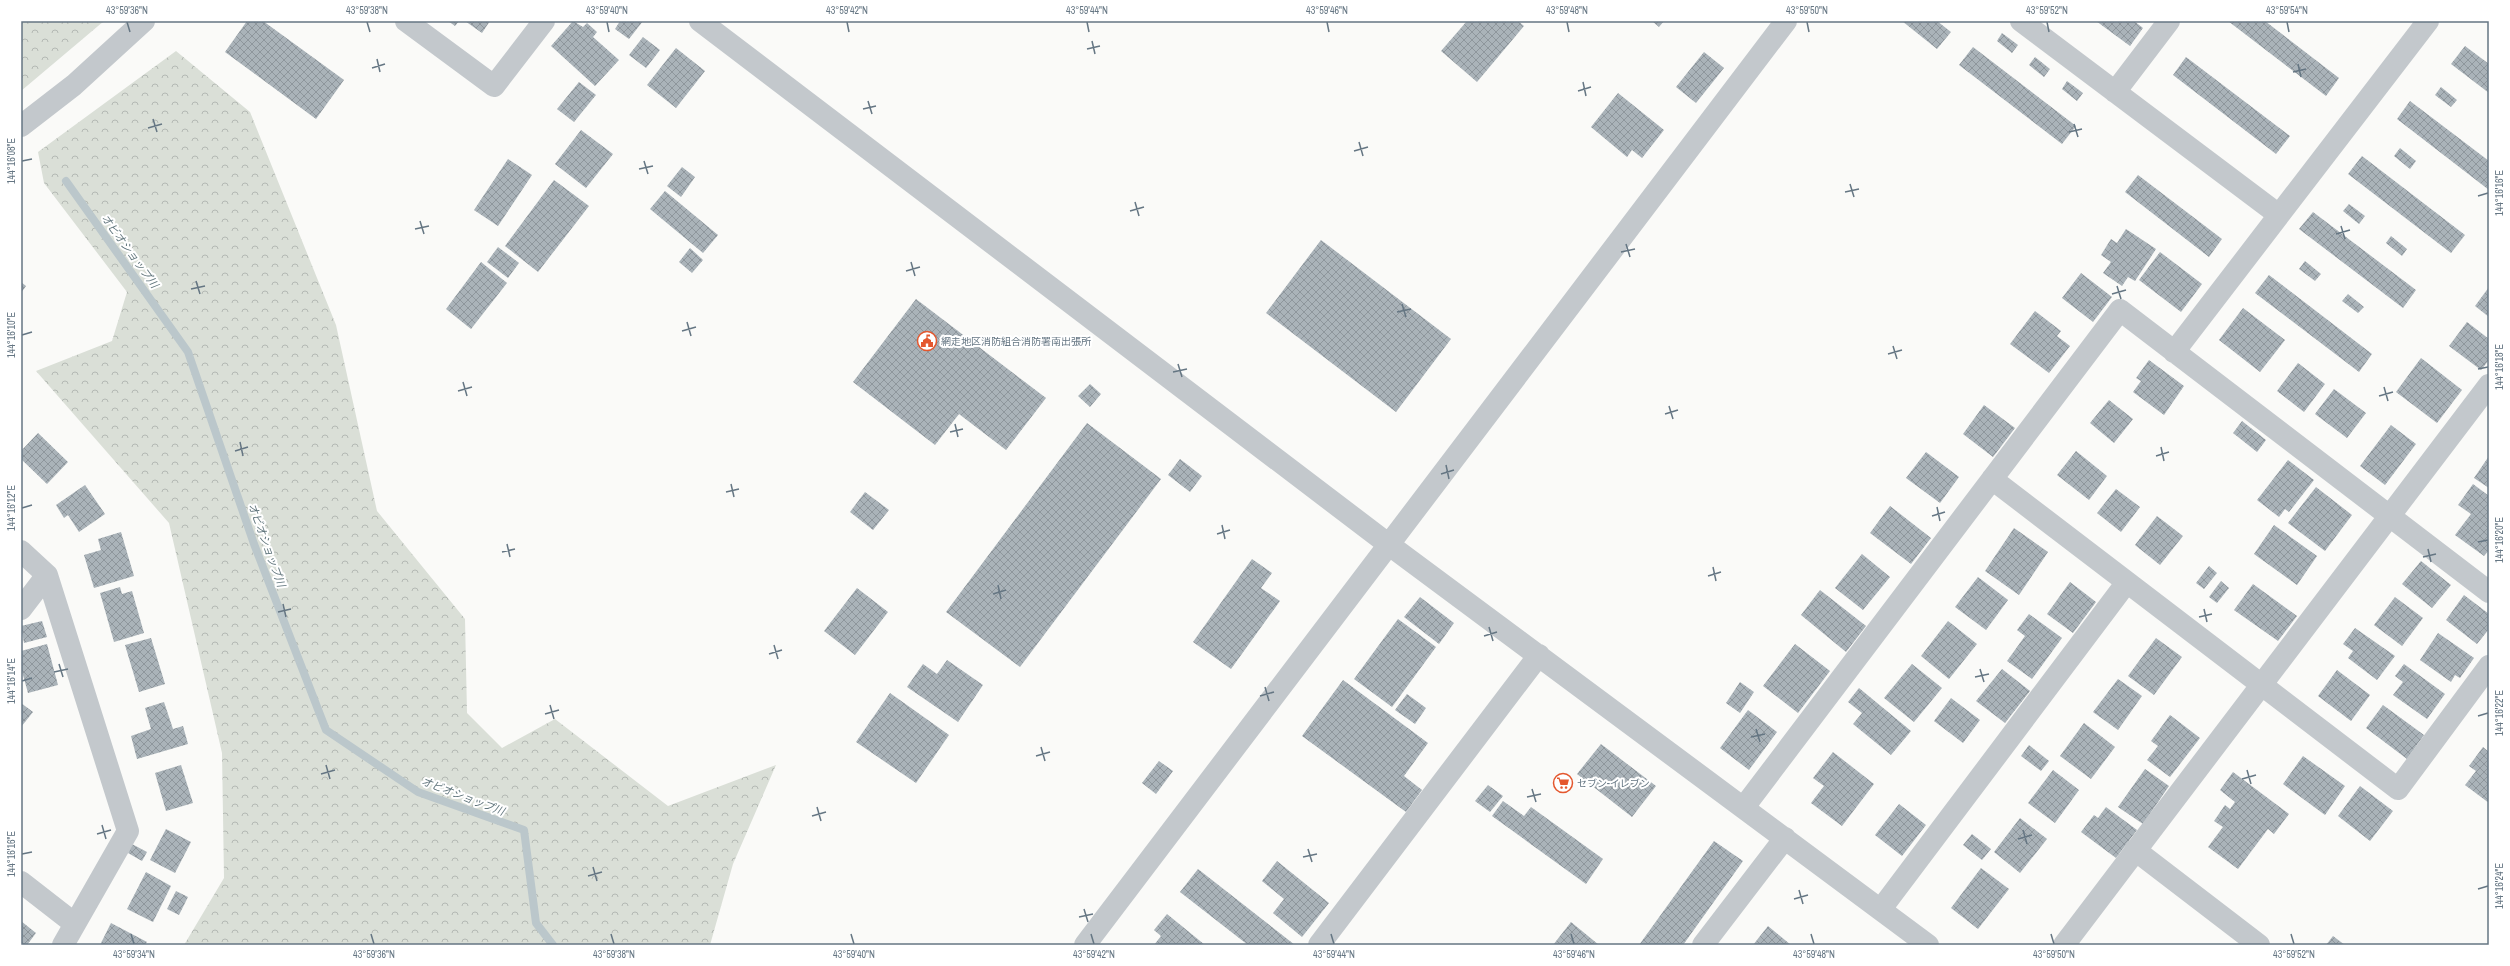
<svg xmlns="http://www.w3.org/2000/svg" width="2510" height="966" font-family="'Archivo Narrow','Noto Sans JP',sans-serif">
<defs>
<pattern id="forest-crowns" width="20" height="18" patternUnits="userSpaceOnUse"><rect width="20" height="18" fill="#dadfd7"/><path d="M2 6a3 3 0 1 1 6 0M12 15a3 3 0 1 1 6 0" fill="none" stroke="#b4b9b4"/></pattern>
<pattern id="building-cross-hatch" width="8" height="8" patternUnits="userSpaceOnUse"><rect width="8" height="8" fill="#aab3b9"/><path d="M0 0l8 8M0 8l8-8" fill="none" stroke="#8e969c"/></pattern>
</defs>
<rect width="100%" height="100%" fill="#fafaf8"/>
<path fill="url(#forest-crowns)" d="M 21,21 L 104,21 L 21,91 Z
M 176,51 L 250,112 L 336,325 L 377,511 L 465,619 L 467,713 L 502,748 L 555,719 L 668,806 L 776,765 L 733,864 L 710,945 L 184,945 L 224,878 L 222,753 L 169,523 L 36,371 L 112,341 L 127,292 L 44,183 L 38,152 Z"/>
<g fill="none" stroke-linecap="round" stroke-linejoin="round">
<path stroke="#bbc7cb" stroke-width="8" d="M 66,181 L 188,352 L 254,544 L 326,730 L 418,792 L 524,830 L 536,923 L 553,945"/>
</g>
<path fill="url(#building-cross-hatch)" d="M 247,21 L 263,21 L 344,80 L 316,119 L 225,52 Z
M 448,21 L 459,21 L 455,26 Z
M 465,21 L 490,21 L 482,33 Z
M 573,21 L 583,27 L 587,23 L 597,32 L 593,37 L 619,60 L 595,86 L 551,46 Z
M 620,21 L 643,21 L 629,39 L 615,29 Z
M 1467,21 L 1518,21 L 1524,26 L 1477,82 L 1441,51 Z
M 1652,21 L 1664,21 L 1659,27 Z
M 1902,21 L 1937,21 L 1951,32 L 1937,49 Z
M 2096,21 L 2134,21 L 2143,28 L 2130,46 Z
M 2228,21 L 2265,21 L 2339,78 L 2326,96 Z
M 2002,33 L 2018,45 L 2012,53 L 1997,41 Z
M 643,37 L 660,50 L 646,68 L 629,55 Z
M 2465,46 L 2489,64 L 2489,93 L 2451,64 Z
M 1973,47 L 2076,126 L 2062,144 L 1959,65 Z
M 676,48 L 705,71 L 676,108 L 647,85 Z
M 1704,52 L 1724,68 L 1696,103 L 1676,87 Z
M 2035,57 L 2050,69 L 2044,77 L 2029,65 Z
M 2186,57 L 2290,136 L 2276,154 L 2173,75 Z
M 2067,81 L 2083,93 L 2077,101 L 2062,89 Z
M 579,82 L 596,95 L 574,122 L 557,109 Z
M 2441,87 L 2457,100 L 2451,107 L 2435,95 Z
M 1618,93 L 1664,130 L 1642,158 L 1632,150 L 1627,157 L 1591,127 Z
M 2410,101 L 2489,161 L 2489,190 L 2397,119 Z
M 581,130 L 613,154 L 586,188 L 555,164 Z
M 2400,148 L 2416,161 L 2410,169 L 2394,156 Z
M 2362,156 L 2465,235 L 2451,253 L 2348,174 Z
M 508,159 L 532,175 L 498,226 L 474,210 Z
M 682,167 L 695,177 L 681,197 L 667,186 Z
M 2138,175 L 2222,239 L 2209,257 L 2125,192 Z
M 554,180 L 589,206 L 538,272 L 505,246 Z
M 665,191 L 718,235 L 703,253 L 650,209 Z
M 2349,204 L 2365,216 L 2359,224 L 2343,211 Z
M 2313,212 L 2416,290 L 2403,308 L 2299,229 Z
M 2126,229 L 2156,249 L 2135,281 L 2128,277 L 2122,286 L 2103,273 L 2111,262 L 2101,255 L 2111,239 L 2117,243 Z
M 2391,236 L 2407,249 L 2402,256 L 2386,243 Z
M 1321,240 L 1451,339 L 1396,412 L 1266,313 Z
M 498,247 L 519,263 L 508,278 L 487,262 Z
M 690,248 L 703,260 L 692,273 L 679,262 Z
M 2160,252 L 2202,284 L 2181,312 L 2139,280 Z
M 2305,261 L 2321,274 L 2315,281 L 2299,269 Z
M 481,262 L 507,283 L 471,329 L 446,309 Z
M 2081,273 L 2112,297 L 2093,322 L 2062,298 Z
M 2269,275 L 2372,354 L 2359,372 L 2255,293 Z
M 21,282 L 26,286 L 21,293 Z
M 2489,287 L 2489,317 L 2475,306 Z
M 2348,294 L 2364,307 L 2358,313 L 2342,301 Z
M 916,299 L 1046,398 L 1006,450 L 959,414 L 935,445 L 853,382 Z
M 2243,308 L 2285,340 L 2260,372 L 2219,340 Z
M 2035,311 L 2061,331 L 2057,336 L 2070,346 L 2049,373 L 2010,344 Z
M 2467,322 L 2489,339 L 2489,360 L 2481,370 L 2449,346 Z
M 2421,358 L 2462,390 L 2437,423 L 2396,392 Z
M 2149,360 L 2184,386 L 2164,415 L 2133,392 L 2141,381 L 2136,378 Z
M 2298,363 L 2325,384 L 2304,412 L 2277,391 Z
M 1090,384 L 1101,394 L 1090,407 L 1078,396 Z
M 2334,389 L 2366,413 L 2347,438 L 2315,414 Z
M 2109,400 L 2133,419 L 2114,443 L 2090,423 Z
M 1984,405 L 2015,428 L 1993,457 L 1963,434 Z
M 2242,421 L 2266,440 L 2257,452 L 2233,433 Z
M 1087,423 L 1161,479 L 1020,667 L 946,612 Z
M 2391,425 L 2416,444 L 2385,485 L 2360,466 Z
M 38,433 L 68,462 L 47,484 L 21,459 L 21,451 Z
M 2076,451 L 2107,476 L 2089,500 L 2057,475 Z
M 1926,452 L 1959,477 L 1940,503 L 1906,478 Z
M 2489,456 L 2489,488 L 2474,478 Z
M 1180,459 L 1202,476 L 1190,492 L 1168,475 Z
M 2288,460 L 2314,480 L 2289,512 L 2285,509 L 2279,517 L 2257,500 Z
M 2473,484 L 2489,496 L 2489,550 L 2484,556 L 2455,535 L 2471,514 L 2458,505 Z
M 85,485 L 105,514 L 79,532 L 68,515 L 64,518 L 56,505 Z
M 2316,487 L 2352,515 L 2325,551 L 2288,523 Z
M 2116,489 L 2140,507 L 2121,532 L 2097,513 Z
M 865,492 L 889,510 L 873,530 L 850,512 Z
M 1890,506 L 1931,538 L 1911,564 L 1870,533 Z
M 2157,516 L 2183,536 L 2160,565 L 2135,545 Z
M 2274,525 L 2317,556 L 2297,585 L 2254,554 Z
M 2014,528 L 2048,552 L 2019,595 L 1985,571 Z
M 121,532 L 134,576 L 94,588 L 84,555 L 101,550 L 98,539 Z
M 1862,554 L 1890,577 L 1863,610 L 1835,588 Z
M 1252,559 L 1272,573 L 1261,588 L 1280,601 L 1231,669 L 1193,642 Z
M 2421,561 L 2451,585 L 2432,608 L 2402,584 Z
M 2209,566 L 2217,573 L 2204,589 L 2196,583 Z
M 1978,577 L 2008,600 L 1986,630 L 1955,607 Z
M 2221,581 L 2229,588 L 2217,603 L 2209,597 Z
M 2070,582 L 2096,602 L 2073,633 L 2047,614 Z
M 2253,584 L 2297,616 L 2278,641 L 2234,610 Z
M 120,587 L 122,594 L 132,591 L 144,633 L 114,642 L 100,593 Z
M 857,588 L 888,612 L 855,655 L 824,631 Z
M 1820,590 L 1866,626 L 1846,652 L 1801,615 Z
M 2464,595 L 2489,614 L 2489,629 L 2477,644 L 2446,620 Z
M 1420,597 L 1454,623 L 1439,644 L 1404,617 Z
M 2395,597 L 2423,618 L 2402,646 L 2374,625 Z
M 2029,614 L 2062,638 L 2032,679 L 2007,661 L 2025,636 L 2017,630 Z
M 1398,619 L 1436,647 L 1392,707 L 1354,679 Z
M 42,621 L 47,637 L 24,643 L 21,626 Z
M 1948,621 L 1977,644 L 1949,679 L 1921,656 Z
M 2355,628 L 2395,656 L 2377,680 L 2348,658 L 2353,651 L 2343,644 Z
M 2438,633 L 2474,658 L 2460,678 L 2455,675 L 2451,682 L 2420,660 Z
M 151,638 L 165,684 L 139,692 L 125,645 Z
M 2156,638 L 2182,657 L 2154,695 L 2128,676 Z
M 47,644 L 58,685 L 28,693 L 21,668 L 21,651 Z
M 1795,644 L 1830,671 L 1798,713 L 1763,686 Z
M 947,660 L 983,685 L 958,722 L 907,687 L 923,664 L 937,674 Z
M 1912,664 L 1942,688 L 1914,722 L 1884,698 Z
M 2404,664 L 2445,694 L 2427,719 L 2393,695 L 2403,682 L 2395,676 Z
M 2002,669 L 2030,691 L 2005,723 L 1976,701 Z
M 2337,670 L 2370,695 L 2351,721 L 2318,696 Z
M 2118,679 L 2142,696 L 2118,730 L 2093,712 Z
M 1343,680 L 1428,743 L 1404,776 L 1422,790 L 1406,812 L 1302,736 Z
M 1740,682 L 1754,692 L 1740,713 L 1726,703 Z
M 1859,688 L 1911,731 L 1891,755 L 1853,724 L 1862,713 L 1848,702 Z
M 890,693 L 949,735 L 916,783 L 856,742 Z
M 1407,694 L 1426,708 L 1415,724 L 1395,710 Z
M 1951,698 L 1980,720 L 1963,743 L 1934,721 Z
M 164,702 L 173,729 L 183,726 L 188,744 L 137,759 L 131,736 L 151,729 L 145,708 Z
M 21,703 L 33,712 L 21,727 Z
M 2383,705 L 2424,735 L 2407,759 L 2366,728 Z
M 1748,710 L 1777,732 L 1749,770 L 1720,748 Z
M 2170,715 L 2200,738 L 2170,777 L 2147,760 L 2158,746 L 2151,741 Z
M 2084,723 L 2115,747 L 2091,779 L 2060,756 Z
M 1601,744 L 1656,786 L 1632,817 L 1577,774 Z
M 2029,745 L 2049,761 L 2041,771 L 2021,756 Z
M 2483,747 L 2489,752 L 2489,803 L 2465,785 L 2476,771 L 2469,766 Z
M 1833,752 L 1874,784 L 1842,826 L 1811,803 L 1824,786 L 1813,778 Z
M 2303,756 L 2345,786 L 2325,815 L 2283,784 Z
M 1159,761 L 1173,771 L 1156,794 L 1142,783 Z
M 181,765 L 193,803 L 166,811 L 155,773 Z
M 2145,769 L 2169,786 L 2143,824 L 2118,807 Z
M 2053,770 L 2079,790 L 2055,823 L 2028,803 Z
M 2233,772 L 2289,814 L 2274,834 L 2268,829 L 2238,869 L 2208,847 L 2223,827 L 2214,821 L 2225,805 L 2230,809 L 2235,802 L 2220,790 Z
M 1488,785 L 1503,796 L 1490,812 L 1475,801 Z
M 2360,786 L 2393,811 L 2370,841 L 2338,816 Z
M 1503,801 L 1524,816 L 1531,807 L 1603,859 L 1586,884 L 1492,816 Z
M 1899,804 L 1926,825 L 1902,856 L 1875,835 Z
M 2106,807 L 2137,830 L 2116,858 L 2081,832 L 2094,815 L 2098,818 Z
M 2020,818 L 2047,839 L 2020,873 L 1994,852 Z
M 166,829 L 191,842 L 175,873 L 150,860 Z
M 1972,834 L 1991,849 L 1982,860 L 1963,845 Z
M 1714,841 L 1743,861 L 1683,945 L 1639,945 Z
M 132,844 L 147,852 L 142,861 L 128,853 Z
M 1277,861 L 1329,903 L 1302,937 L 1273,913 L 1284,899 L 1262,881 Z
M 1981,868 L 2009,889 L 1978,929 L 1951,908 Z
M 1198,869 L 1295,945 L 1248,945 L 1180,892 Z
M 146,872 L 171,886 L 153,922 L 127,909 Z
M 176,891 L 188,897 L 179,915 L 167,909 Z
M 1167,914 L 1205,945 L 1154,945 L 1161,936 L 1154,930 Z
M 21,921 L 36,933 L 27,945 L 21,945 Z
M 1571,922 L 1599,945 L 1553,945 Z
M 111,923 L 147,942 L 145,945 L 100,945 Z
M 1768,926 L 1791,945 L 1753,945 Z
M 2333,936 L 2345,945 L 2326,945 Z"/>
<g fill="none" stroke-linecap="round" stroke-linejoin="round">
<path stroke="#c3c8cc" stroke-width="22" d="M 406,21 L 494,86 L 544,21
M 700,21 L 1388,544 L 1928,945
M 2021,21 L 2279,215
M 2115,92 L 2169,21
M 21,126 L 74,85 L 144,21
M 2174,352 L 2428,21
M 1992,479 L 2398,789 L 2489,666
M 21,551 L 47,575 L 128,831 L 63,945
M 21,609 L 47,575
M 1744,807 L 2120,310 L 2489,592
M 2135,850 L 2259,945
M 21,882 L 75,924
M 1881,909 L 2127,582
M 1085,945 L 1786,21
M 1319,945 L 1539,655
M 1703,945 L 1785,838
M 2064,945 L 2489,385"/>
</g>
<path fill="none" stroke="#657683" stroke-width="1.5" d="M 127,22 L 130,32M 367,22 L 370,32M 607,22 L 609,32M 847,22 L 849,32M 1087,22 L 1089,32M 1327,22 L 1329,32M 1567,22 L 1569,32M 1807,22 L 1809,32M 2047,22 L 2049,32M 2287,22 L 2289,32M 1092,41 L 1095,54M 1087,49 L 1100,46M 377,59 L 380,72M 2298,64 L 2301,77M 372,68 L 385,64M 2293,72 L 2306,69M 1583,82 L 1586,96M 1578,91 L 1591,87M 868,101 L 872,114M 863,109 L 876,106M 153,119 L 157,132M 2074,124 L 2078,137M 148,128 L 162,124M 2069,132 L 2082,129M 1359,142 L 1363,156M 1354,151 L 1368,147M 22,161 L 32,159M 644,161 L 648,174M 639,169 L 653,166M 1850,184 L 1854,197M 1845,192 L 1859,189M 2478,196 L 2488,193M 1135,202 L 1139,216M 1130,211 L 1144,207M 420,221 L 424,234M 2341,226 L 2345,239M 415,229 L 429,226M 2336,234 L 2350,230M 1626,244 L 1630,257M 1621,252 L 1635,249M 911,262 L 915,276M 906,271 L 920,267M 196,281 L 200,294M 2117,286 L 2121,299M 191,289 L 205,286M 2112,294 L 2126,290M 1402,304 L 1406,317M 1397,312 L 1411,309M 687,322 L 691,336M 682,331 L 696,327M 22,335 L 32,332M 1893,346 L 1897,359M 1888,354 L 1902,350M 1178,364 L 1182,377M 2478,369 L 2488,367M 1173,372 L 1187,369M 463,382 L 467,396M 2384,387 L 2388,401M 458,391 L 472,387M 2379,396 L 2393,392M 1669,406 L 1673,419M 1665,414 L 1678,410M 955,424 L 958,437M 950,432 L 963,429M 240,442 L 243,456M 2161,447 L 2164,461M 235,451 L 248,447M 2156,456 L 2169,452M 1446,465 L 1449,479M 1441,474 L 1454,470M 731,484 L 734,497M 726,492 L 739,489M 1937,507 L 1940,521M 22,508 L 32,505M 1932,516 L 1945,512M 1222,525 L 1225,539M 1217,534 L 1230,530M 2478,542 L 2488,540M 507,544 L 510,557M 2428,549 L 2431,562M 502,552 L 515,549M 2423,557 L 2436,554M 1713,567 L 1716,581M 1708,576 L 1721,572M 998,585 L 1001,599M 993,594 L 1006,590M 283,604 L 286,617M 2204,609 L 2207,622M 278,612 L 291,609M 2199,617 L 2212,614M 1489,627 L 1493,641M 1484,636 L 1497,632M 774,645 L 778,659M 769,654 L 782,650M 59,664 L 63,677M 1980,669 L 1984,682M 54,672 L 68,669M 1975,677 L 1989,674M 22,681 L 32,678M 1265,687 L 1269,701M 1260,696 L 1274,692M 550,705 L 554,719M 545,714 L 559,710M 2478,716 L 2488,713M 1756,729 L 1760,742M 1751,737 L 1765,734M 1041,747 L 1045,761M 1036,756 L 1050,752M 326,765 L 330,779M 2247,770 L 2251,784M 321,774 L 335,770M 2242,779 L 2256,775M 1532,789 L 1536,802M 1527,797 L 1541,794M 817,807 L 821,821M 812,816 L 826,812M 102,825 L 106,839M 2023,830 L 2027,844M 97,834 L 111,830M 2018,839 L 2032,835M 1308,849 L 1312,862M 22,854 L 32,852M 1303,857 L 1317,854M 593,867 L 597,881M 588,876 L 602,872M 2478,889 L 2488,886M 1799,890 L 1803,904M 1794,899 L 1808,895M 1084,909 L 1088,922M 1079,917 L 1093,914M 131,934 L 134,944M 371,934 L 374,944M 611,934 L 614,944M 851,934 L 854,944M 1091,934 L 1094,944M 1331,934 L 1334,944M 1571,934 L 1574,944M 1811,934 L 1814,944M 2051,934 L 2054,944M 2291,934 L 2294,944"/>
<defs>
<symbol id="civic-ring" viewBox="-11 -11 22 22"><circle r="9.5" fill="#fff" stroke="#e4572e" stroke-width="1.5"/><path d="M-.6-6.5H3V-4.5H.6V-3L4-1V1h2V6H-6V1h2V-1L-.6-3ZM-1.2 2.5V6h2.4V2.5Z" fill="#e4572e"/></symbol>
<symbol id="supermarket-ring" viewBox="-11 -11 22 22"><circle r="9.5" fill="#fff" stroke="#e4572e" stroke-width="1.5"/><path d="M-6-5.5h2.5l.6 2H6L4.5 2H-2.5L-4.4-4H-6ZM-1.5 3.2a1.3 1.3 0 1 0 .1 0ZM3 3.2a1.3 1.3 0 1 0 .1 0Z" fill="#e4572e"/></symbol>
</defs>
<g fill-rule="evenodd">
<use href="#civic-ring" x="916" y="330" width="22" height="22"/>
<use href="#supermarket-ring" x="1552" y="772" width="22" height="22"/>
</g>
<g text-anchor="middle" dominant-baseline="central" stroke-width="4" stroke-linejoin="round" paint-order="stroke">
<g font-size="10" fill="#657683" stroke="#fff" text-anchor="start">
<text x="941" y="341">網走地区消防組合消防署南出張所</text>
<text x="1577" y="783">セブン-イレブン</text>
</g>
<g font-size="11" font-style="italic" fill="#60757c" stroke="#fff">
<text transform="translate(130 251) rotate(54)">オビオショップ川</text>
<text transform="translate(267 545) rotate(70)">オビオショップ川</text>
<text transform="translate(463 796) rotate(21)">オビオショップ川</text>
</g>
</g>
<rect width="2510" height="966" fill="none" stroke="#ffffff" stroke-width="44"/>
<rect x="22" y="22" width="2466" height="922" fill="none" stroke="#657683" stroke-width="1.5"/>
<g font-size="10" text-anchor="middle" fill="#657683">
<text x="127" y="14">43°59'36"N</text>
<text x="367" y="14">43°59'38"N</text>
<text x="607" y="14">43°59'40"N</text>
<text x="847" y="14">43°59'42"N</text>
<text x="1087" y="14">43°59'44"N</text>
<text x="1327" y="14">43°59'46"N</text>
<text x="1567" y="14">43°59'48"N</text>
<text x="1807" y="14">43°59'50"N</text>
<text x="2047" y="14">43°59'52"N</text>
<text x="2287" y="14">43°59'54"N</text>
<text transform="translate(11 161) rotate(-90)" y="4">144°16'08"E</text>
<text transform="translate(2499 193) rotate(-90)" y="4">144°16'16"E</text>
<text transform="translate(11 335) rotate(-90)" y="4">144°16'10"E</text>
<text transform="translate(2499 367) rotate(-90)" y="4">144°16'18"E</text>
<text transform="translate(11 508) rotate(-90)" y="4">144°16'12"E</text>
<text transform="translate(2499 540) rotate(-90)" y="4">144°16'20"E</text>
<text transform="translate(11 681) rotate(-90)" y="4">144°16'14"E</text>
<text transform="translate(2499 713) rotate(-90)" y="4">144°16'22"E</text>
<text transform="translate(11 854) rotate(-90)" y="4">144°16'16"E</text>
<text transform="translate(2499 886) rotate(-90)" y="4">144°16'24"E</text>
<text x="134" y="958">43°59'34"N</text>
<text x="374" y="958">43°59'36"N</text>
<text x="614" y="958">43°59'38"N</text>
<text x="854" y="958">43°59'40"N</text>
<text x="1094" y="958">43°59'42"N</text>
<text x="1334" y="958">43°59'44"N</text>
<text x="1574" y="958">43°59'46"N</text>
<text x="1814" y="958">43°59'48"N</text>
<text x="2054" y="958">43°59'50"N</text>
<text x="2294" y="958">43°59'52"N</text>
</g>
</svg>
